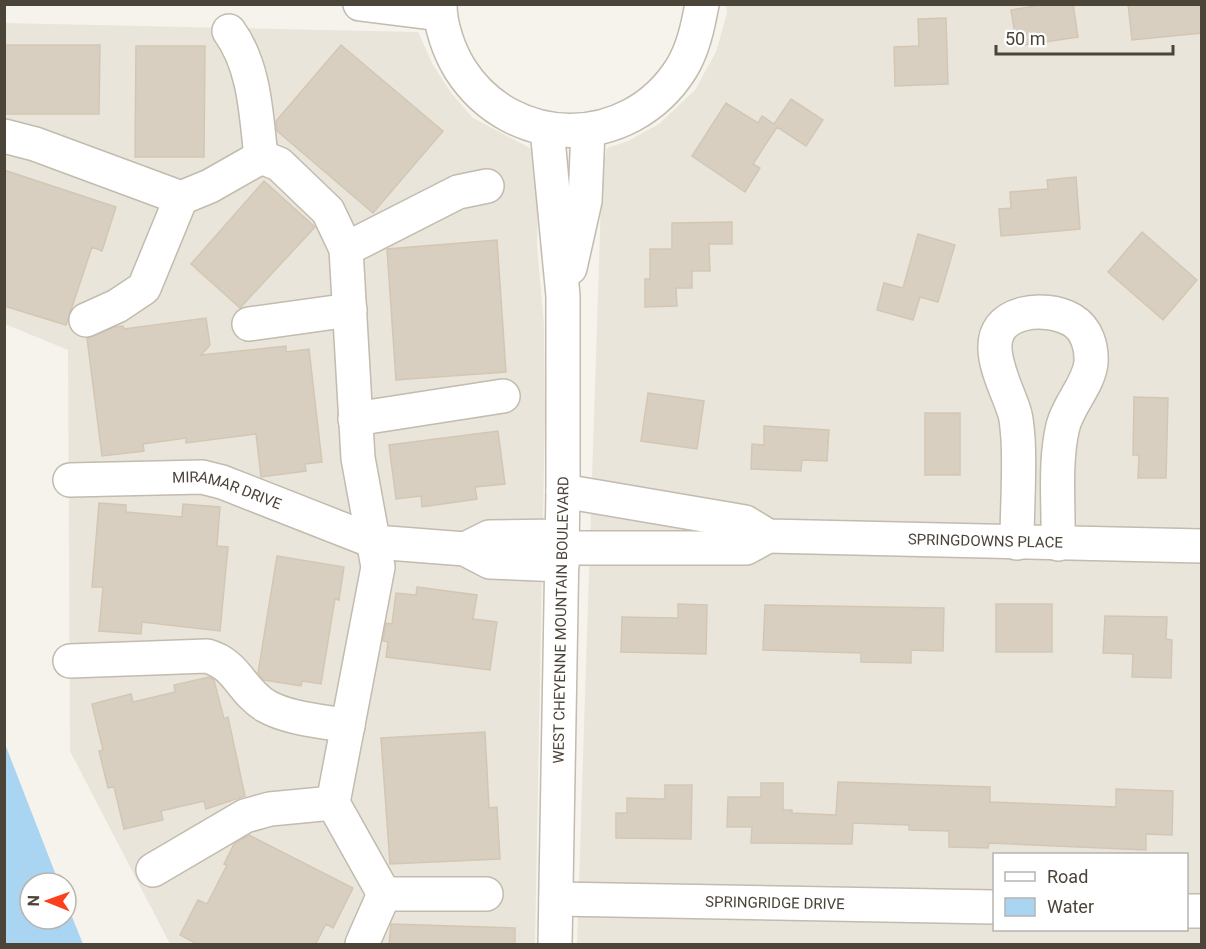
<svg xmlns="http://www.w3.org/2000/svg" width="1206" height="949" font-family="Roboto,sans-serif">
<rect width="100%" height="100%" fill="#f6f3ec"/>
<path fill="#eae5da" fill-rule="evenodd" d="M 726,5 L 1201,5 L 1201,944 L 577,944 L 602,169 L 607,148 L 628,141 L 659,124 L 695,90 L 716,52 L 727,13 ZM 994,854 L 1186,854 L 1186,930 L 994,930 Z
M 4,23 L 418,32 L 433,65 L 452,94 L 473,118 L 532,149 L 539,161 L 537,245 L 544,325 L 545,415 L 535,944 L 170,944 L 70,751 L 68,350 L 5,324 Z"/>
<path fill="#a9d4f2" d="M 5,744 L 59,883 L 30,883 L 30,919 L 66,919 L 66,902 L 83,944 L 5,944 Z"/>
<path fill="#d8cfc1" stroke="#d3c7b4" stroke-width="1.5" d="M 1046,4 L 1073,4 L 1078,37 L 1017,46 L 1011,10 Z
M 1128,4 L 1202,4 L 1202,33 L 1132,40 Z
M 946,18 L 948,84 L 895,86 L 894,47 L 919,46 L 918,19 Z
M 4,45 L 100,45 L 99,114 L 4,114 Z
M 341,45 L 443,131 L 373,213 L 277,131 L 276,121 Z
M 136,46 L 205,46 L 204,157 L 135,157 Z
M 791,99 L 823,120 L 806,146 L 777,127 L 753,164 L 760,168 L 745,192 L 692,156 L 726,103 L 758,123 L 762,116 L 774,124 Z
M 4,170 L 116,207 L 102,251 L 92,247 L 66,325 L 4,306 Z
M 1076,177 L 1080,229 L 1001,236 L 999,209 L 1011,208 L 1010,192 L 1048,189 L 1047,180 Z
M 264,181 L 315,227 L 240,308 L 191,264 Z
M 732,222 L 732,244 L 709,244 L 710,271 L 692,271 L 692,288 L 676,288 L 677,306 L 645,307 L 645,279 L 650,279 L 650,249 L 672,249 L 672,223 Z
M 1142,232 L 1197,280 L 1163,320 L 1108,272 Z
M 918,234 L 955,245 L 938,302 L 920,297 L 913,320 L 877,310 L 884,283 L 903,288 Z
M 497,240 L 506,372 L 396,380 L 387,249 Z
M 206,318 L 210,345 L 201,355 L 286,346 L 286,352 L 309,349 L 322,462 L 305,464 L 306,471 L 261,477 L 256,434 L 186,443 L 186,438 L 143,444 L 144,451 L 102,456 L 87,338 L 115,327 L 123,326 L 124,329 Z
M 648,393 L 704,401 L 697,449 L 641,441 Z
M 1134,397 L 1168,398 L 1166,478 L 1138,478 L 1139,455 L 1133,455 Z
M 925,413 L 960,413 L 960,475 L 925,475 Z
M 764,426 L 829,430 L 827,461 L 802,460 L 801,471 L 751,469 L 752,444 L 764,445 Z
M 498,431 L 505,484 L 475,487 L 477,499 L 422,507 L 421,496 L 396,499 L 389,445 Z
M 99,503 L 126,505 L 126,512 L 182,517 L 183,504 L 220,507 L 217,546 L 228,547 L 220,631 L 142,622 L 141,634 L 99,631 L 103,587 L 92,587 Z
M 277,556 L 344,567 L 339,600 L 335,599 L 321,684 L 302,681 L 301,686 L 264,680 L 258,673 Z
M 417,587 L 477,595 L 473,619 L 497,622 L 490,670 L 386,657 L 388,642 L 383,641 L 386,623 L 392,624 L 396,593 L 416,595 Z
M 678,604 L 707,605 L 706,654 L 621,652 L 622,617 L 678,618 Z
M 996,604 L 1052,604 L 1052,652 L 996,652 Z
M 765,605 L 944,608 L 943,651 L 911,650 L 911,663 L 861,662 L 861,653 L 763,650 Z
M 1105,616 L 1167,617 L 1166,639 L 1172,640 L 1171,678 L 1132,677 L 1133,654 L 1103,653 Z
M 209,677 L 214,680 L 224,719 L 228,717 L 245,796 L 206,809 L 204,801 L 161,811 L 163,820 L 124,829 L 114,787 L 108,788 L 99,751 L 103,750 L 92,704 L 131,694 L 133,702 L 175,692 L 174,685 Z
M 485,732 L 489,808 L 497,807 L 500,859 L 390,864 L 381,738 Z
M 838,782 L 990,787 L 990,802 L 1116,807 L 1116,789 L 1173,791 L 1172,835 L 1146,834 L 1146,850 L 989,843 L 988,848 L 949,847 L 949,831 L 909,830 L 909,825 L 853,823 L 852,844 L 751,843 L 752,827 L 727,827 L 728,797 L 761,797 L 761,783 L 783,783 L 783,810 L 792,810 L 792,813 L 836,815 Z
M 665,785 L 692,785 L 691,839 L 616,838 L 616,813 L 627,813 L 627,798 L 665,799 Z
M 249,835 L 353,888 L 333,928 L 326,924 L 315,945 L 199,945 L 180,935 L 198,900 L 207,904 L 227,865 L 224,864 L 234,844 Z
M 391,924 L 515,928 L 515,945 L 389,945 Z"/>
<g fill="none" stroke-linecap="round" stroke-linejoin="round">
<defs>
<g id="minor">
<path d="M 360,4 L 440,14"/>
<path d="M 440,4 C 440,26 449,51 460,69 C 512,151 629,151 681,69 C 693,50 698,26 702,4"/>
<path d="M 229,31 C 255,67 256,114 261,157"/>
<path d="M 547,129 L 563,296 L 563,491 L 555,944"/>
<path d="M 4,136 L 35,144 L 181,198 L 210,186 L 261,157 L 279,164 L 328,211 L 346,249 L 358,458 L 378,567 L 333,803 L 384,894 L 486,894"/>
<path d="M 346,249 L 458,192 L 487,186"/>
<path d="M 570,268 L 585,201 L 588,130"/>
<path d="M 86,320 L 117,306 L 144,288 L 181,198"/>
<path d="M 249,324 L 350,310"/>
<path d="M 355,419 L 503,396"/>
<path id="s1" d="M 70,480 L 202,477 L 222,482 L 375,542 L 465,549 L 490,562 L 562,565"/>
<path id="s2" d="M 563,491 L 745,522 L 768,536 L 1202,546"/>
<path d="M 1017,543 C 1017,509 1020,473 1018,438 C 1017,430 1017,419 1014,411 C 1004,380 972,328 1023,314 C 1038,310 1058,312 1072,320 C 1087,329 1092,347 1091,363 C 1088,386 1069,403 1063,426 C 1054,463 1059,506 1058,544"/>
<path d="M 562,548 L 746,548 L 768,536"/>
<path d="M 465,549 L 489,537 L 562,536"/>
<path d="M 70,661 L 207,656 C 237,664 241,691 266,706 C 289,719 322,721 348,726"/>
<path d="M 153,870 L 245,816 L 270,809 L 333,803"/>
<path id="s3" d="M 556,899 L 994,907"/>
<path d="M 1186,911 L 1202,911"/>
<path d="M 362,944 L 384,894"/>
</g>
</defs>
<use href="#minor" stroke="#c2bbae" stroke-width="36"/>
<use href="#minor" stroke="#fff" stroke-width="33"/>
</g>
<g text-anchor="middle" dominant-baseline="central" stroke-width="4.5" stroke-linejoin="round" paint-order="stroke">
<g font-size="15" fill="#4b4439" stroke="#fff">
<text stroke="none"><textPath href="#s1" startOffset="159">MIRAMAR DRIVE</textPath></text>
<text stroke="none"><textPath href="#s2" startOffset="429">SPRINGDOWNS PLACE</textPath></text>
<text transform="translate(561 620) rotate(-89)">WEST CHEYENNE MOUNTAIN BOULEVARD</text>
<text stroke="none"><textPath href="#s3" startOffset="219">SPRINGRIDGE DRIVE</textPath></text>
</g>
</g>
<rect width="1206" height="949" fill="none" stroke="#4b4439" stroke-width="12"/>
<rect x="993" y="853" width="195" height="78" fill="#ffffff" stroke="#b7b4b0" stroke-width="1.5"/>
<rect x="1005" y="872" width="30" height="9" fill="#ffffff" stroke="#b7b4b0" stroke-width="1.5"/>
<text x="1047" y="883" font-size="18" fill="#4b4439">Road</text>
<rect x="1005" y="898" width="30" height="18" fill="#a9d4f2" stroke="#b7b4b0" stroke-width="1.5"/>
<text x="1047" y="913" font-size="18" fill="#4b4439">Water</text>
<g transform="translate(48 901) rotate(271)"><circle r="28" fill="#ffffff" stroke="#b7b4b0" stroke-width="1.5"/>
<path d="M0-4.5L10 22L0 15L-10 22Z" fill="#fc3f1d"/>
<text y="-9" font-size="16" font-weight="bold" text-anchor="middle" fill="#4b4439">N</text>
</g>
<path d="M996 45v9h177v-9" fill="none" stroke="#4b4439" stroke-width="3"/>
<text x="1005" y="45" font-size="18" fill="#4b4439" stroke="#ffffff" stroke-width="4.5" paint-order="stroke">50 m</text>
</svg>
